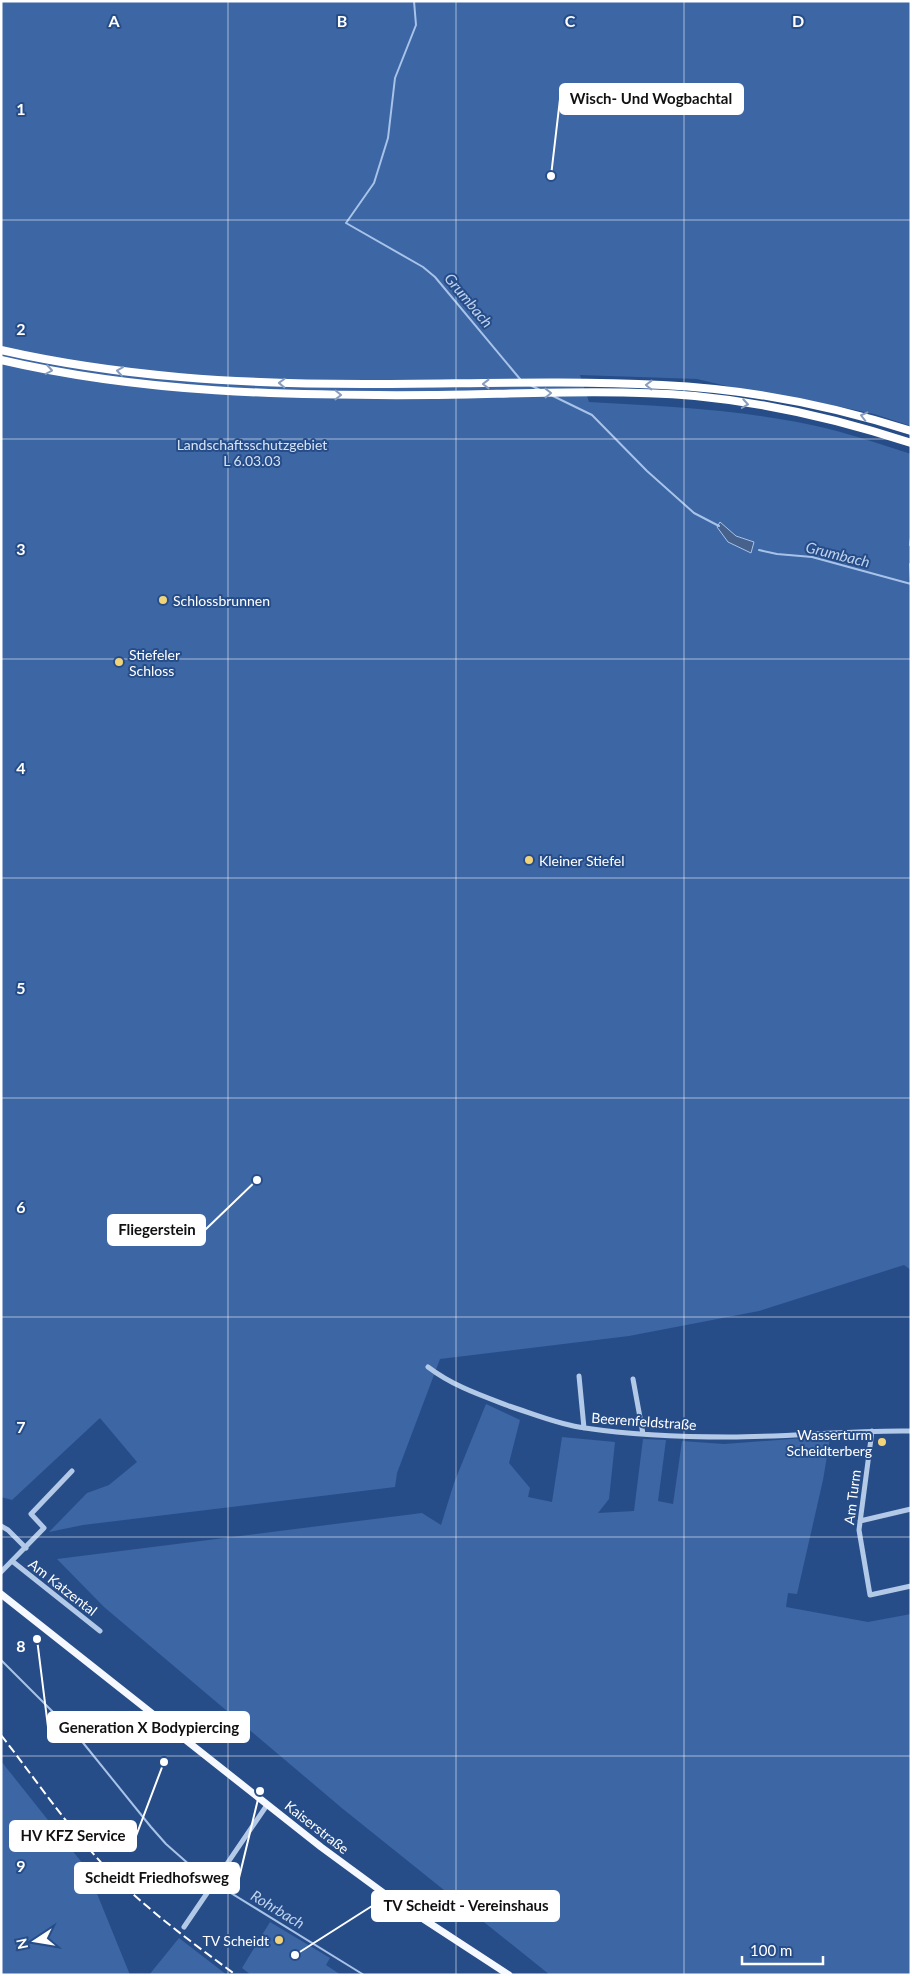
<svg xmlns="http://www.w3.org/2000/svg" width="912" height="1976" font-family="Lato,sans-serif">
<rect width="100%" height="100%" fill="#274d88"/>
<path fill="#3c66a4" d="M 1,1 L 911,1 L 911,426 L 874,414 L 794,397 L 748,391 L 697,379 L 580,375 L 589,402 C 659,406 729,409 797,422 C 836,429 874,442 911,454 L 911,1270 L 904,1265 L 759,1311 L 629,1336 L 440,1359 L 397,1473 L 395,1487 L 83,1525 L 49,1532 L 87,1493 L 109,1485 L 137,1462 L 100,1418 L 12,1500 L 1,1497 Z
M 486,1404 L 520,1420 L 509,1463 L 530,1488 L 528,1497 L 552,1502 L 562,1437 L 615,1442 L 609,1499 L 598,1513 L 634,1511 L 643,1439 L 666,1440 L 658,1501 L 673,1504 L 682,1441 L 724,1444 L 804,1438 L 830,1438 L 823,1480 L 797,1594 L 788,1593 L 786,1607 L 868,1622 L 911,1614 L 911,1975 L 550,1975 L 343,1809 L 104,1607 L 57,1559 L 422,1513 L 441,1525 L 454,1483 Z
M 1,1761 L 87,1869 L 130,1975 L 1,1975 Z
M 270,1922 L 330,1958 L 326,1965 L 341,1975 L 251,1975 L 242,1968 Z
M 179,1938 L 227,1975 L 149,1975 Z"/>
<path fill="#46618b" stroke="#a8c3e9" d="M 720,522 L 736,536 L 754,542 L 751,553 L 728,542 L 717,527 Z"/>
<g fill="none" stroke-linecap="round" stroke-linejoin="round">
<path stroke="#a8c3e9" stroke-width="2" d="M 414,1 L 416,25 L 395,78 L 388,138 L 374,183 L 346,223 L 423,267 L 435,277 L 520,379
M 530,385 L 540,390
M 553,396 L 592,415 L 647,471 L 694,513 L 719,526
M 910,545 L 911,537
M 759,550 L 777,554 L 812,557 L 911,584
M 910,564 L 911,584
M 1,1660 L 80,1739 L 151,1827 L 166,1844 L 200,1874 L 364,1975"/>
<path stroke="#b3c9e8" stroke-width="5" d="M 428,1367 C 453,1386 480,1395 509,1406 C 534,1414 560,1425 585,1428 C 632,1435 682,1437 729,1437 C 790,1437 850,1430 911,1431
M 579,1376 L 584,1428
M 633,1379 L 643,1434
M 872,1431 L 859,1530 L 870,1595 L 911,1586
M 860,1521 L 911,1509
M 1,1526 L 8,1530 L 26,1548
M 12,1561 L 100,1631
M 1,1572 L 44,1528 L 31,1514 L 72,1471
M 184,1927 L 267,1805"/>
<path stroke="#f5f8fe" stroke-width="7" d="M 1,1594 L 321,1847 L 385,1894 L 509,1975"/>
<path stroke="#fff" stroke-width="8" d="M 1,350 C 120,377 241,384 363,384 C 462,384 563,380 662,385 C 747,389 830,405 911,431
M 1,360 C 142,393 288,396 432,395 C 519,394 608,389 695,396 C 768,403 841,420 911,443"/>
<path stroke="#fff" stroke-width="2" stroke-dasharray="9 4" stroke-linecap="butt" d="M 1,1735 C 36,1780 68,1827 107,1869 C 146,1909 191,1942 236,1975"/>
</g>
<defs><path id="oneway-chevron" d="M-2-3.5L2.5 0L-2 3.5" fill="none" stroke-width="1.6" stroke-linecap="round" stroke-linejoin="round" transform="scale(1.25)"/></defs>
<g stroke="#889dbe">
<use href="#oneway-chevron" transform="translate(49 370) rotate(10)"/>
<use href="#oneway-chevron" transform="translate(120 371) rotate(-172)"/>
<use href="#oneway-chevron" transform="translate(282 383) rotate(-178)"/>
<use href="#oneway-chevron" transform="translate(486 384) rotate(180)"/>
<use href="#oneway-chevron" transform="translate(649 385) rotate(-179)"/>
<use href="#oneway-chevron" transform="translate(548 393) rotate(-1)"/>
<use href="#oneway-chevron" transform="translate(338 395) rotate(1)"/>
<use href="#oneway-chevron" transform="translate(745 404) rotate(9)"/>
<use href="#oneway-chevron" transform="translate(864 416) rotate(-166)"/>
</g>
<path fill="none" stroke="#fff" stroke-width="1" stroke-opacity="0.55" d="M 228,1 L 228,1975M 456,1 L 456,1975M 684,1 L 684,1975M 1,220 L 911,220M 1,439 L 911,439M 1,659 L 911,659M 1,878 L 911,878M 1,1098 L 911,1098M 1,1317 L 911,1317M 1,1537 L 911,1537M 1,1756 L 911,1756"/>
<g fill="#f1d379" stroke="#274d88" stroke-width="2">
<circle cx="163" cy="600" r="5"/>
<circle cx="119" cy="662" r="5"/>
<circle cx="529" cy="860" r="5"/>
<circle cx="882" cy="1442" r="5"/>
<circle cx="279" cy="1940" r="5"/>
</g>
<g text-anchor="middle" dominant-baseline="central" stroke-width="4" stroke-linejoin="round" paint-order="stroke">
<g font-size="14" fill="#d7e4f7" stroke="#274d88">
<text x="252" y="444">Landschaftsschutzgebiet<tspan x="252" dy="16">L 6.03.03</tspan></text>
</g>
<g font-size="14" fill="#fff" stroke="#274d88" text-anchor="start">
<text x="173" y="600">Schlossbrunnen</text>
<text x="129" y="654">Stiefeler<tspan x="129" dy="16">Schloss</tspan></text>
<text x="539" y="860">Kleiner Stiefel</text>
<text x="872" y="1434" text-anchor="end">Wasserturm<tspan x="872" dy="16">Scheidterberg</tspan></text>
<text x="269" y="1940" text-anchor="end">TV Scheidt</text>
</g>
<g font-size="14" fill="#fff" stroke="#274d88">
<text transform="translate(644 1421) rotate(4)">Beerenfeldstraße</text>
<text transform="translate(852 1497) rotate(-83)">Am Turm</text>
<text transform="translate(63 1587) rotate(38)">Am Katzental</text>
<text transform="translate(317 1827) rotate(38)">Kaiserstraße</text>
</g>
<g font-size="15" font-style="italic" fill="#bfd3f0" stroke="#274d88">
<text transform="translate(469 300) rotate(50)">Grumbach</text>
<text transform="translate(838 554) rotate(14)">Grumbach</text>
<text transform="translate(278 1909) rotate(31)">Rohrbach</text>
</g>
</g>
<g font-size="16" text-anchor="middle" font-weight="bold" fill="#fff" stroke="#274d88" stroke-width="4" stroke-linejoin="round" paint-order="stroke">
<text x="114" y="27">A</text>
<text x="342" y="27">B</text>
<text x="570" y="27">C</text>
<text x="798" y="27">D</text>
<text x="21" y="115">1</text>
<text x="21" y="335">2</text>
<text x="21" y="555">3</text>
<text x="21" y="774">4</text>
<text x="21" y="994">5</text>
<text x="21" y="1213">6</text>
<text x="21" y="1433">7</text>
<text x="21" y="1652">8</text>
<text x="21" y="1872">9</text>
</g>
<path fill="none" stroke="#fff" stroke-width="2" d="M551 176L560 99M257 1180L205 1230M37 1639L48 1727M164 1762L136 1836M260 1791L239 1878M295 1955L372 1906"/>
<g fill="#fff" stroke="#274d88" stroke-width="2">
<circle cx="551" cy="176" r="5"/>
<circle cx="257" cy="1180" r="5"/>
<circle cx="37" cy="1639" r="5"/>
<circle cx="164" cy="1762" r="5"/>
<circle cx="260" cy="1791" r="5"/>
<circle cx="295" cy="1955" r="5"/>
</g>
<g fill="#fff" stroke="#fff" stroke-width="2">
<rect x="560" y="84" width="183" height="30" rx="5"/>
<rect x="108" y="1215" width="97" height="30" rx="5"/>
<rect x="48" y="1712" width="201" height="30" rx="5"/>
<rect x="10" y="1821" width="126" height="30" rx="5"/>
<rect x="75" y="1863" width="164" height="30" rx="5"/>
<rect x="372" y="1891" width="187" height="30" rx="5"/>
</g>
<g font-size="15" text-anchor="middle" font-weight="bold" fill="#111">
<text x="651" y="104">Wisch- Und Wogbachtal</text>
<text x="157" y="1235">Fliegerstein</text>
<text x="149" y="1733">Generation X Bodypiercing</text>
<text x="73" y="1841">HV KFZ Service</text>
<text x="157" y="1883">Scheidt Friedhofsweg</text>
<text x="466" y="1911">TV Scheidt - Vereinshaus</text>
</g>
<rect width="912" height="1976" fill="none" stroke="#ffffff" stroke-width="5"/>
<g transform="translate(35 1941) rotate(258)" stroke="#274d88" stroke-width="4" paint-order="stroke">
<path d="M0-4L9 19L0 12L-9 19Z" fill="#ffffff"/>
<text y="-8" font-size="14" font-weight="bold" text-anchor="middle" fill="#ffffff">N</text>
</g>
<path d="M742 1956v8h81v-8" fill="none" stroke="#ffffff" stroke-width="2.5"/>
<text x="750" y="1956" font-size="15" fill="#ffffff" stroke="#274d88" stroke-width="4" paint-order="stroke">100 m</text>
</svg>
